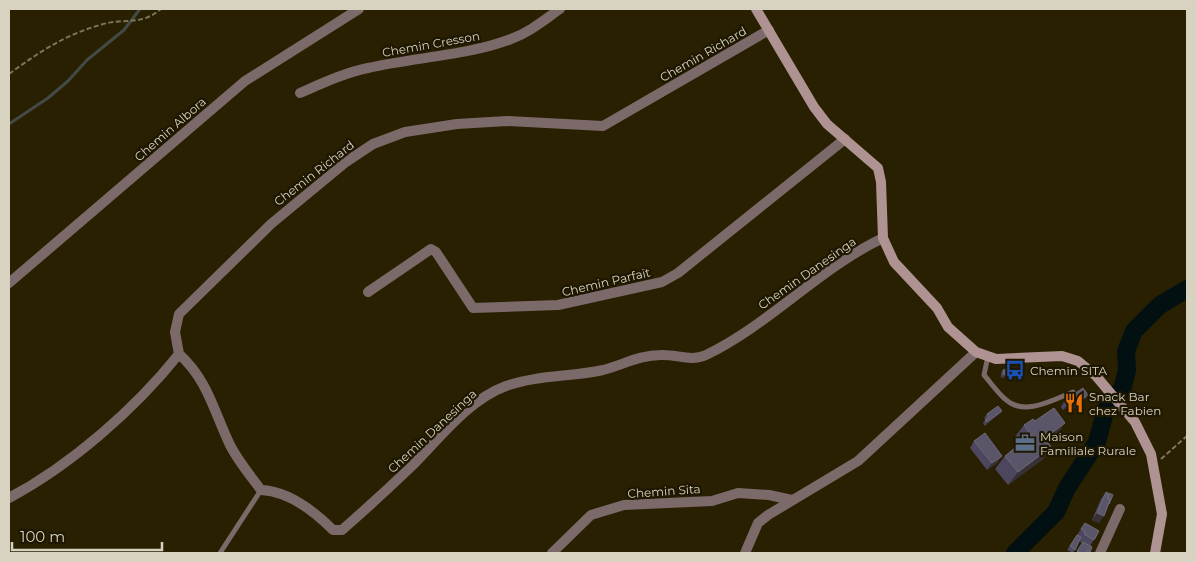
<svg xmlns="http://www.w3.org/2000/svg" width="1196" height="562" font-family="Montserrat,sans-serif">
<rect width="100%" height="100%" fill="#292001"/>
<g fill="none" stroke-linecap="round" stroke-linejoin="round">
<path stroke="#424a46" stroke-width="3" d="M 9,124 L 48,98 L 68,81 L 87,60 L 124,30 L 140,9"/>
<path stroke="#021011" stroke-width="18" d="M 1015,553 L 1056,512 L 1067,488 L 1097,442 L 1106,409 L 1111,399 L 1122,390 L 1127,370 L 1126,351 L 1134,331 L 1160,305 L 1187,289"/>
<path stroke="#7d765d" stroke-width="2" stroke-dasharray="5 2.5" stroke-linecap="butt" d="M 9,74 C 38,53 64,35 100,25 C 125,17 139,27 161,9
M 1161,459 L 1187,436"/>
<path stroke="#7b6a69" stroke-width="5" d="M 988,356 L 984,375 C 991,383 997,392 1005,399 C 1024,417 1053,400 1073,392
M 220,553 L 261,490"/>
<path stroke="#7b6a69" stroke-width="10" d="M 300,93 C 323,83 344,73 368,68 C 416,57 466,56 511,39 C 530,32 544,20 560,9
M 9,283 L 245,81 L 359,9
M 368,292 L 431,249 L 436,252 L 473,308 L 558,305 L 662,282 L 678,273 L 845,139
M 179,354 C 208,380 214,412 230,445 C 238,461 250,475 261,490 C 289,491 314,511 333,530 L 342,530 C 366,509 389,488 412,466 C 440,438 468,400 506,386 C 537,375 571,377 603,370 C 623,365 639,355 661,355 C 676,354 691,362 706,355 C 770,324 818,269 883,238
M 9,498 C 71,465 135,409 179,354 L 175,332 L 179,314 L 271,224 L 346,162 L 373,144 L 405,132 L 457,124 L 507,121 L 603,126 L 769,30
M 552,553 L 591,515 L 624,505 L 712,501 L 738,493 L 769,495 L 792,500
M 745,553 L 758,523 L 768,515 L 858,461 L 976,352
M 1100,553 L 1120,509"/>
<path stroke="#af9392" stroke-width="10" d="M 756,9 L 814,107 L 827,124 L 878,168 L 881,182 L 883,238 L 894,262 L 937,308 L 948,327 L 976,352 L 996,359 L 1062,356 L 1078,361 L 1096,376 L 1135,422 L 1151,454 L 1162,514 L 1155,553"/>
</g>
<path fill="#4c465f" d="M 1003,370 L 1010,374 L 1007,378 L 1001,378 L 1001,373 Z
M 1065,400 L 1083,402 L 1070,411 L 1067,407 L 1063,410 L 1061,407 Z
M 1002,411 L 999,414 L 985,426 L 983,423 L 986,419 L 984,418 L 987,414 Z
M 1035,421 L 1056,437 L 1048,442 L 1051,447 L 1042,460 L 1008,485 L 995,469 L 1005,456 L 1019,445 L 1014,438 L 1024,425 Z
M 974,441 L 1002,456 L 997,463 L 987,470 L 970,448 Z
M 1106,492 L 1109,504 L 1099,523 L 1092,520 L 1101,499 Z
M 1085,523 L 1099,531 L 1090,546 L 1092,547 L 1089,553 L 1076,553 L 1082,543 L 1079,541 L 1073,553 L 1067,550 Z"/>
<path fill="#373035" d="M 1010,374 L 1007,378 L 1001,378 L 1004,375 Z
M 1088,395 L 1083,402 L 1070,411 L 1075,404 Z
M 1072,400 L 1067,407 L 1063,410 L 1068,403 Z
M 1002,411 L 999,414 L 985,426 L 987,422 Z
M 1065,423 L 1056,437 L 1036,451 L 1045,438 Z
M 1051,447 L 1042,460 L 1008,485 L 1018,472 Z
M 1002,456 L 997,463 L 987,470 L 992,463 Z
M 1097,513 L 1104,516 L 1099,523 L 1092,520 Z"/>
<path fill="#5b556a" stroke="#6e6978" d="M 1009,369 L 1010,374 L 1004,375 L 1003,370 Z
M 1083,388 L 1088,395 L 1075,404 L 1072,400 L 1068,403 L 1065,400 Z
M 998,406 L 1002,411 L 987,422 L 985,420 L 989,417 L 987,414 Z
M 1054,408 L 1065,423 L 1045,438 L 1051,447 L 1018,472 L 1005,456 L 1031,435 L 1024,425 L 1033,419 L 1035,421 Z
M 985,433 L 1002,456 L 992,463 L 974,441 Z
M 1106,492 L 1108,493 L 1108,499 L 1110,500 L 1104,516 L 1097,513 Z
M 1109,493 L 1113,495 L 1109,504 L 1110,500 L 1108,499 L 1108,494 Z
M 1085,523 L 1099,531 L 1094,540 L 1084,534 L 1085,532 L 1081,529 Z
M 1077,535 L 1081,537 L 1075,550 L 1070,546 Z
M 1083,542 L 1092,547 L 1090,552 L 1088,550 L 1086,553 L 1081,553 L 1077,551 Z"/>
<defs>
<symbol id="bus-bare" viewBox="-9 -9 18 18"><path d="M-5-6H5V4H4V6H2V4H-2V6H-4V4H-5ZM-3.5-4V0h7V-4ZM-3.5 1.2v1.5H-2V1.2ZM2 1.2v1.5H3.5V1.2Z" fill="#1a4fb4" stroke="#1e1701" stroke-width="2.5" paint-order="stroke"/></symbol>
<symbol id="restaurant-bare" viewBox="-9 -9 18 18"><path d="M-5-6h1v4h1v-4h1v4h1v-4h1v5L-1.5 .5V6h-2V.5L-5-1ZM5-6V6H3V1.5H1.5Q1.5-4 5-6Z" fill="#e8710a" stroke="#1e1701" stroke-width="2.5" paint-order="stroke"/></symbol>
<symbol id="office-bare" viewBox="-9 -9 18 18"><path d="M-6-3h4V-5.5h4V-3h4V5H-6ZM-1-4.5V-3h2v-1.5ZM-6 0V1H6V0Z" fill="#5c6f8a" stroke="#1e1701" stroke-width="2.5" paint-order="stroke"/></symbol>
</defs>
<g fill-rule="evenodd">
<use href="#bus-bare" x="1001" y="356" width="28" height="28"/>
<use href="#restaurant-bare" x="1060" y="389" width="28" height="28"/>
<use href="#office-bare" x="1011" y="429" width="28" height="28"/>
</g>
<g text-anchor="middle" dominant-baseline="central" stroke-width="4.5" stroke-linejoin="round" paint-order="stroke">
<g font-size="12" fill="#d8d3c1" stroke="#1e1701">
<text transform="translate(431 44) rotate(-10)">Chemin Cresson</text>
<text transform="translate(703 54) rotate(-30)">Chemin Richard</text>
<text transform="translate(170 129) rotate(-41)">Chemin Albora</text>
<text transform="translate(314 173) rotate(-38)">Chemin Richard</text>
<text transform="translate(807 273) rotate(-35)">Chemin Danesinga</text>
<text transform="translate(606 282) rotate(-13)">Chemin Parfait</text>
<text transform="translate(432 431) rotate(-43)">Chemin Danesinga</text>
<text transform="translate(664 491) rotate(-4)">Chemin Sita</text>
</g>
<g font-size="12" fill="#d8d3c1" stroke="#1e1701" text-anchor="start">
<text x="1030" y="370">Chemin SITA</text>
<text x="1089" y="396">Snack Bar<tspan x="1089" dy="14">chez Fabien</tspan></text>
<text x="1040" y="436">Maison<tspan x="1040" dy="14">Familiale Rurale</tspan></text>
</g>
</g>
<rect width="1196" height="562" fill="none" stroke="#d8d3c1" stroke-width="20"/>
<path d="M12 542v8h150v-8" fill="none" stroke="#d8d3c1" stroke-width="2.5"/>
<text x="20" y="542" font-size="15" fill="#d8d3c1" stroke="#1e1701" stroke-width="4" paint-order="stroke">100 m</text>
</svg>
